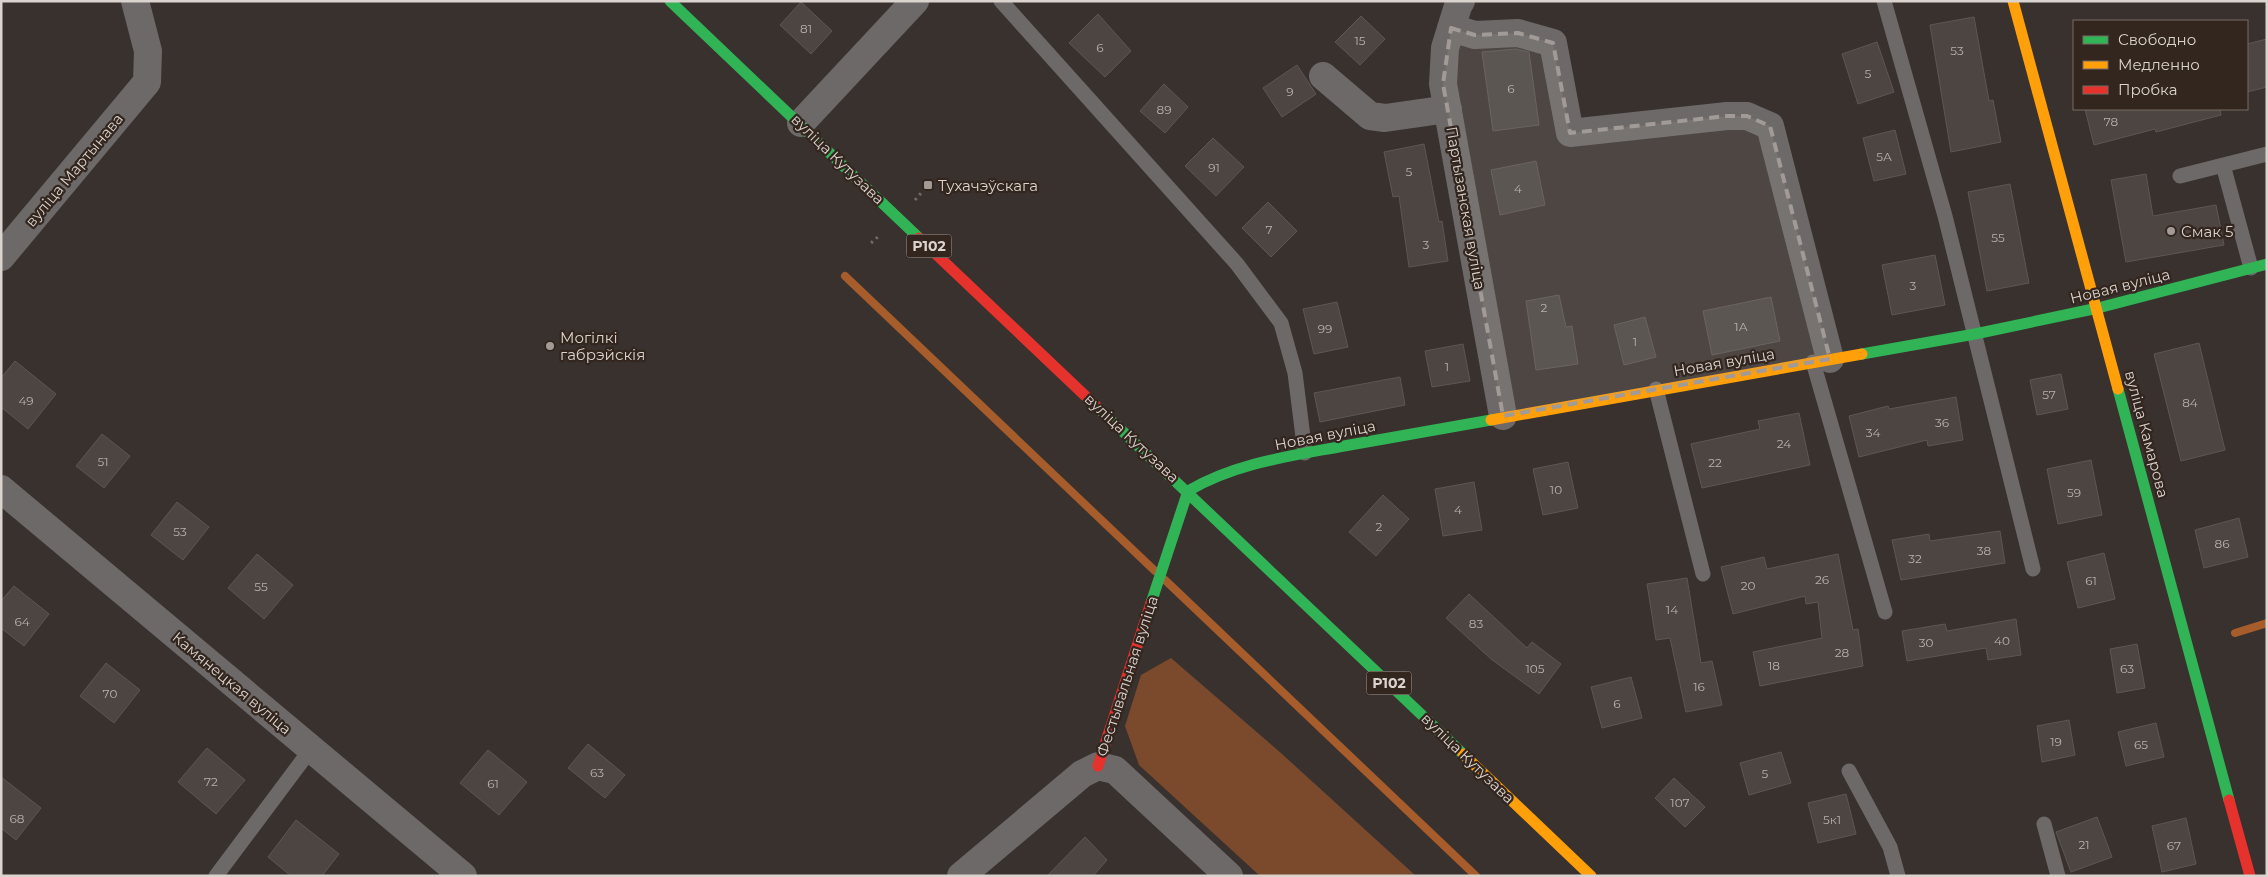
<svg xmlns="http://www.w3.org/2000/svg" width="2268" height="877" font-family="Montserrat,sans-serif">
<rect width="100%" height="100%" fill="#39312e"/>
<path fill="#7b4a2d" d="M 1171,658 L 1282,754 L 1416,876 L 1260,876 L 1139,765 L 1125,726 L 1141,675 Z"/>
<g fill="none" stroke-linecap="round" stroke-linejoin="round">
<path stroke="#a75c2c" stroke-width="8" d="M 845,276 L 1155,571
M 1165,580 L 1476,876
M 2235,633 L 2267,623"/>
</g>
<path fill="#4c4542" stroke="#5d5754" d="M 801,2 L 832,31 L 811,54 L 780,25 Z
M 1098,14 L 1131,51 L 1105,77 L 1069,43 Z
M 1361,16 L 1385,39 L 1360,65 L 1335,42 Z
M 1974,17 L 1989,101 L 1993,100 L 2001,142 L 1951,152 L 1930,25 Z
M 2267,39 L 2267,87 L 2247,92 L 2247,44 Z
M 1877,42 L 1894,92 L 1858,104 L 1842,54 Z
M 1516,49 L 1529,52 L 1539,125 L 1493,131 L 1482,52 Z
M 1297,65 L 1316,94 L 1282,117 L 1263,88 Z
M 1164,84 L 1188,107 L 1165,133 L 1140,111 Z
M 2085,109 L 2220,109 L 2221,115 L 2156,132 L 2155,129 L 2094,145 Z
M 1895,130 L 1906,174 L 1874,181 L 1863,138 Z
M 1213,138 L 1244,167 L 1216,196 L 1185,166 Z
M 1424,144 L 1439,222 L 1442,221 L 1448,261 L 1409,267 L 1399,196 L 1393,197 L 1384,152 Z
M 1536,161 L 1545,205 L 1500,215 L 1491,170 Z
M 2146,174 L 2153,216 L 2216,205 L 2224,245 L 2126,262 L 2111,180 Z
M 2010,184 L 2029,283 L 1987,291 L 1968,192 Z
M 1268,202 L 1297,231 L 1271,257 L 1242,228 Z
M 1935,255 L 1945,305 L 1892,315 L 1882,265 Z
M 1559,295 L 1566,327 L 1572,326 L 1578,364 L 1536,370 L 1526,301 Z
M 1771,297 L 1780,341 L 1712,355 L 1703,311 Z
M 1337,302 L 1348,347 L 1314,354 L 1303,309 Z
M 1645,317 L 1656,357 L 1624,365 L 1614,325 Z
M 2199,343 L 2225,450 L 2181,461 L 2154,354 Z
M 1463,344 L 1470,381 L 1432,387 L 1425,351 Z
M 15,361 L 56,394 L 28,429 L 1,407 L 1,378 Z
M 2061,374 L 2068,409 L 2037,415 L 2030,380 Z
M 1400,377 L 1405,405 L 1320,422 L 1314,393 Z
M 1956,397 L 1963,440 L 1928,446 L 1927,440 L 1859,457 L 1849,416 L 1888,406 L 1889,409 Z
M 1799,413 L 1810,465 L 1702,488 L 1691,444 L 1760,429 L 1758,421 Z
M 102,434 L 130,456 L 104,488 L 76,466 Z
M 2091,460 L 2102,515 L 2058,524 L 2047,469 Z
M 1568,462 L 1578,508 L 1543,515 L 1533,469 Z
M 1474,482 L 1482,530 L 1443,536 L 1435,489 Z
M 1383,495 L 1409,519 L 1376,556 L 1349,532 Z
M 177,502 L 209,527 L 183,560 L 151,535 Z
M 2239,518 L 2248,557 L 2204,568 L 2195,530 Z
M 2000,531 L 2005,563 L 1901,580 L 1892,540 L 1929,534 L 1930,541 Z
M 2104,553 L 2115,599 L 2078,608 L 2067,562 Z
M 257,554 L 293,585 L 264,619 L 228,588 Z
M 1838,554 L 1853,630 L 1858,629 L 1863,666 L 1760,686 L 1753,652 L 1822,638 L 1818,602 L 1806,604 L 1805,596 L 1733,614 L 1721,567 L 1764,557 L 1767,569 Z
M 1687,578 L 1701,663 L 1712,661 L 1722,705 L 1686,712 L 1670,638 L 1656,640 L 1647,584 Z
M 14,586 L 49,614 L 24,646 L 1,628 L 1,601 Z
M 1469,594 L 1527,648 L 1532,642 L 1561,664 L 1539,694 L 1491,659 L 1446,618 Z
M 2016,619 L 2021,655 L 1988,660 L 1986,648 L 1907,661 L 1902,631 L 1945,624 L 1947,631 Z
M 2137,644 L 2145,688 L 2117,693 L 2110,649 Z
M 106,663 L 140,690 L 114,723 L 80,696 Z
M 1631,677 L 1642,718 L 1602,728 L 1591,687 Z
M 2069,720 L 2075,755 L 2042,762 L 2037,726 Z
M 2156,723 L 2164,757 L 2126,766 L 2118,732 Z
M 588,744 L 625,775 L 605,798 L 568,768 Z
M 207,748 L 245,780 L 216,814 L 178,782 Z
M 488,750 L 527,782 L 499,815 L 460,783 Z
M 1781,752 L 1791,783 L 1749,795 L 1740,763 Z
M 1,777 L 41,808 L 16,840 L 1,828 Z
M 1674,778 L 1705,807 L 1685,827 L 1655,798 Z
M 1846,794 L 1856,834 L 1818,843 L 1808,803 Z
M 2097,817 L 2112,857 L 2071,872 L 2056,832 Z
M 2186,818 L 2196,864 L 2162,872 L 2152,826 Z
M 296,820 L 339,854 L 322,876 L 291,876 L 268,857 Z
M 1085,837 L 1107,860 L 1093,876 L 1047,876 Z"/>
<g fill="none" stroke-linecap="round" stroke-linejoin="round">
<path stroke="#6e6a68" stroke-width="3" stroke-dasharray="2.5 4" stroke-linecap="butt" d="M 915,200 L 928,185
M 871,243 L 879,236"/>
<path stroke="#6c6968" stroke-width="15" d="M 1001,1 L 1237,264 L 1281,323 L 1295,373 L 1305,453
M 1884,1 L 1945,216 L 2033,569
M 2223,165 L 2251,268
M 2180,176 L 2267,154
M 1813,362 L 1885,612
M 1656,389 L 1703,574
M 1849,771 L 1890,847 L 1898,876
M 2044,824 L 2058,876
M 216,876 L 311,749"/>
<path stroke="#6c6968" stroke-width="28" d="M 1461,1 L 1458,6 L 1445,48 L 1443,84 L 1503,416
M 1451,28 L 1475,35 L 1518,33 L 1553,43 L 1570,133 L 1727,116 L 1747,116 L 1770,126 L 1830,359
M 1323,76 L 1370,116 L 1385,118 L 1448,109
M 801,123 L 915,1
M 1,257 L 147,82 L 148,51 L 135,1
M 1,489 L 463,876
M 961,876 L 1082,774 L 1098,766 L 1115,770 L 1229,876"/>
<path stroke="#30b455" stroke-width="11" d="M 670,1 L 919,238
M 1862,354 L 1975,334 L 2098,308 L 2267,264
M 2118,389 L 2229,800
M 1097,407 L 1463,754
M 1151,603 L 1188,491 C 1235,463 1291,456 1344,446 C 1393,437 1442,429 1491,420"/>
<path stroke="#ff9f0a" stroke-width="11" d="M 2013,1 L 2118,389
M 1491,420 L 1862,354
M 1463,754 L 1591,876"/>
<path stroke="#e5322d" stroke-width="11" d="M 919,238 L 1097,407
M 1098,766 L 1151,603
M 2229,800 L 2250,876"/>
</g>
<path fill="#a29a96" fill-opacity="0.2" stroke="#a29a96" stroke-width="4" stroke-dasharray="10 6" stroke-linejoin="round" d="M 1451,28 L 1475,35 L 1518,33 L 1553,43 L 1570,133 L 1727,116 L 1747,116 L 1770,126 L 1830,359 L 1503,416 L 1443,84 Z"/>
<g fill="#a29a96" stroke="#33261f" stroke-width="2">
<rect x="923" y="180" width="10" height="10" rx="2.5"/>
<circle cx="2171" cy="231" r="5"/>
<circle cx="550" cy="346" r="5"/>
</g>
<g text-anchor="middle" dominant-baseline="central" stroke-width="4.5" stroke-linejoin="round" paint-order="stroke">
<g font-size="12" fill="#b7b0ab">
<text x="806" y="28">81</text>
<text x="1360" y="40">15</text>
<text x="1100" y="47">6</text>
<text x="1957" y="50">53</text>
<text x="1868" y="73">5</text>
<text x="1511" y="88">6</text>
<text x="1290" y="91">9</text>
<text x="1164" y="109">89</text>
<text x="2111" y="121">78</text>
<text x="1884" y="156">5А</text>
<text x="1214" y="167">91</text>
<text x="1409" y="171">5</text>
<text x="1518" y="188">4</text>
<text x="1269" y="229">7</text>
<text x="1998" y="237">55</text>
<text x="1426" y="244">3</text>
<text x="1913" y="285">3</text>
<text x="1544" y="307">2</text>
<text x="1741" y="326">1А</text>
<text x="1325" y="328">99</text>
<text x="1635" y="341">1</text>
<text x="1447" y="366">1</text>
<text x="2049" y="394">57</text>
<text x="26" y="400">49</text>
<text x="2190" y="402">84</text>
<text x="1942" y="422">36</text>
<text x="1873" y="432">34</text>
<text x="1784" y="443">24</text>
<text x="103" y="461">51</text>
<text x="1715" y="462">22</text>
<text x="1556" y="489">10</text>
<text x="2074" y="492">59</text>
<text x="1458" y="509">4</text>
<text x="1379" y="526">2</text>
<text x="180" y="531">53</text>
<text x="2222" y="543">86</text>
<text x="1984" y="550">38</text>
<text x="1915" y="558">32</text>
<text x="1822" y="579">26</text>
<text x="2091" y="580">61</text>
<text x="1748" y="585">20</text>
<text x="261" y="586">55</text>
<text x="1672" y="609">14</text>
<text x="22" y="621">64</text>
<text x="1476" y="623">83</text>
<text x="2002" y="640">40</text>
<text x="1926" y="642">30</text>
<text x="1842" y="652">28</text>
<text x="1774" y="665">18</text>
<text x="1535" y="668">105</text>
<text x="2127" y="668">63</text>
<text x="1699" y="686">16</text>
<text x="110" y="693">70</text>
<text x="1617" y="703">6</text>
<text x="2056" y="741">19</text>
<text x="2141" y="744">65</text>
<text x="597" y="772">63</text>
<text x="1765" y="773">5</text>
<text x="211" y="781">72</text>
<text x="493" y="783">61</text>
<text x="1680" y="802">107</text>
<text x="17" y="818">68</text>
<text x="1832" y="819">5к1</text>
<text x="2084" y="844">21</text>
<text x="2174" y="845">67</text>
</g>
<g fill="#33261f" stroke="#a99f9a" stroke-width="1">
<rect x="906.5" y="234.5" width="45" height="23" rx="4"/>
<rect x="1366.5" y="671.5" width="45" height="23" rx="4"/>
</g>
<g font-size="14" font-weight="bold" fill="#dbd3ce">
<text x="929" y="246">Р102</text>
<text x="1389" y="683">Р102</text>
</g>
<g font-size="15" fill="#dbd3ce" stroke="#33261f">
<text transform="translate(838 159) rotate(44)">вуліца Кутузава</text>
<text transform="translate(74 170) rotate(-50)">вуліца Мартынава</text>
<text transform="translate(1466 208) rotate(80)">Партызанская вуліца</text>
<text transform="translate(2120 286) rotate(-14)">Новая вуліца</text>
<text transform="translate(1724 362) rotate(-10)">Новая вуліца</text>
<text transform="translate(2147 434) rotate(75)">вуліца Камарова</text>
<text transform="translate(1325 435) rotate(-11)">Новая вуліца</text>
<text transform="translate(1132 438) rotate(43)">вуліца Кутузава</text>
<text transform="translate(1127 676) rotate(-72)">Фестывальная вуліца</text>
<text transform="translate(232 683) rotate(40)">Камянецкая вуліца</text>
<text transform="translate(1468 758) rotate(44)">вуліца Кутузава</text>
</g>
<g font-size="15" fill="#dbd3ce" stroke="#33261f" text-anchor="start">
<text x="938" y="185">Тухачэўскага</text>
<text x="2181" y="231">Смак 5</text>
<text x="560" y="337">Могілкі<tspan x="560" dy="17">габрэйскія</tspan></text>
</g>
</g>
<rect width="2268" height="877" fill="none" stroke="#dbd3ce" stroke-width="5"/>
<rect x="2073" y="20" width="175" height="90" fill="#33261f" stroke="#766b65"/>
<rect x="2083" y="36" width="25" height="8" fill="#30b455" stroke="#766b65"/>
<text x="2118" y="45" font-size="15" fill="#dbd3ce">Свободно</text>
<rect x="2083" y="61" width="25" height="8" fill="#ff9f0a" stroke="#766b65"/>
<text x="2118" y="70" font-size="15" fill="#dbd3ce">Медленно</text>
<rect x="2083" y="86" width="25" height="8" fill="#e5322d" stroke="#766b65"/>
<text x="2118" y="95" font-size="15" fill="#dbd3ce">Пробка</text>
</svg>
